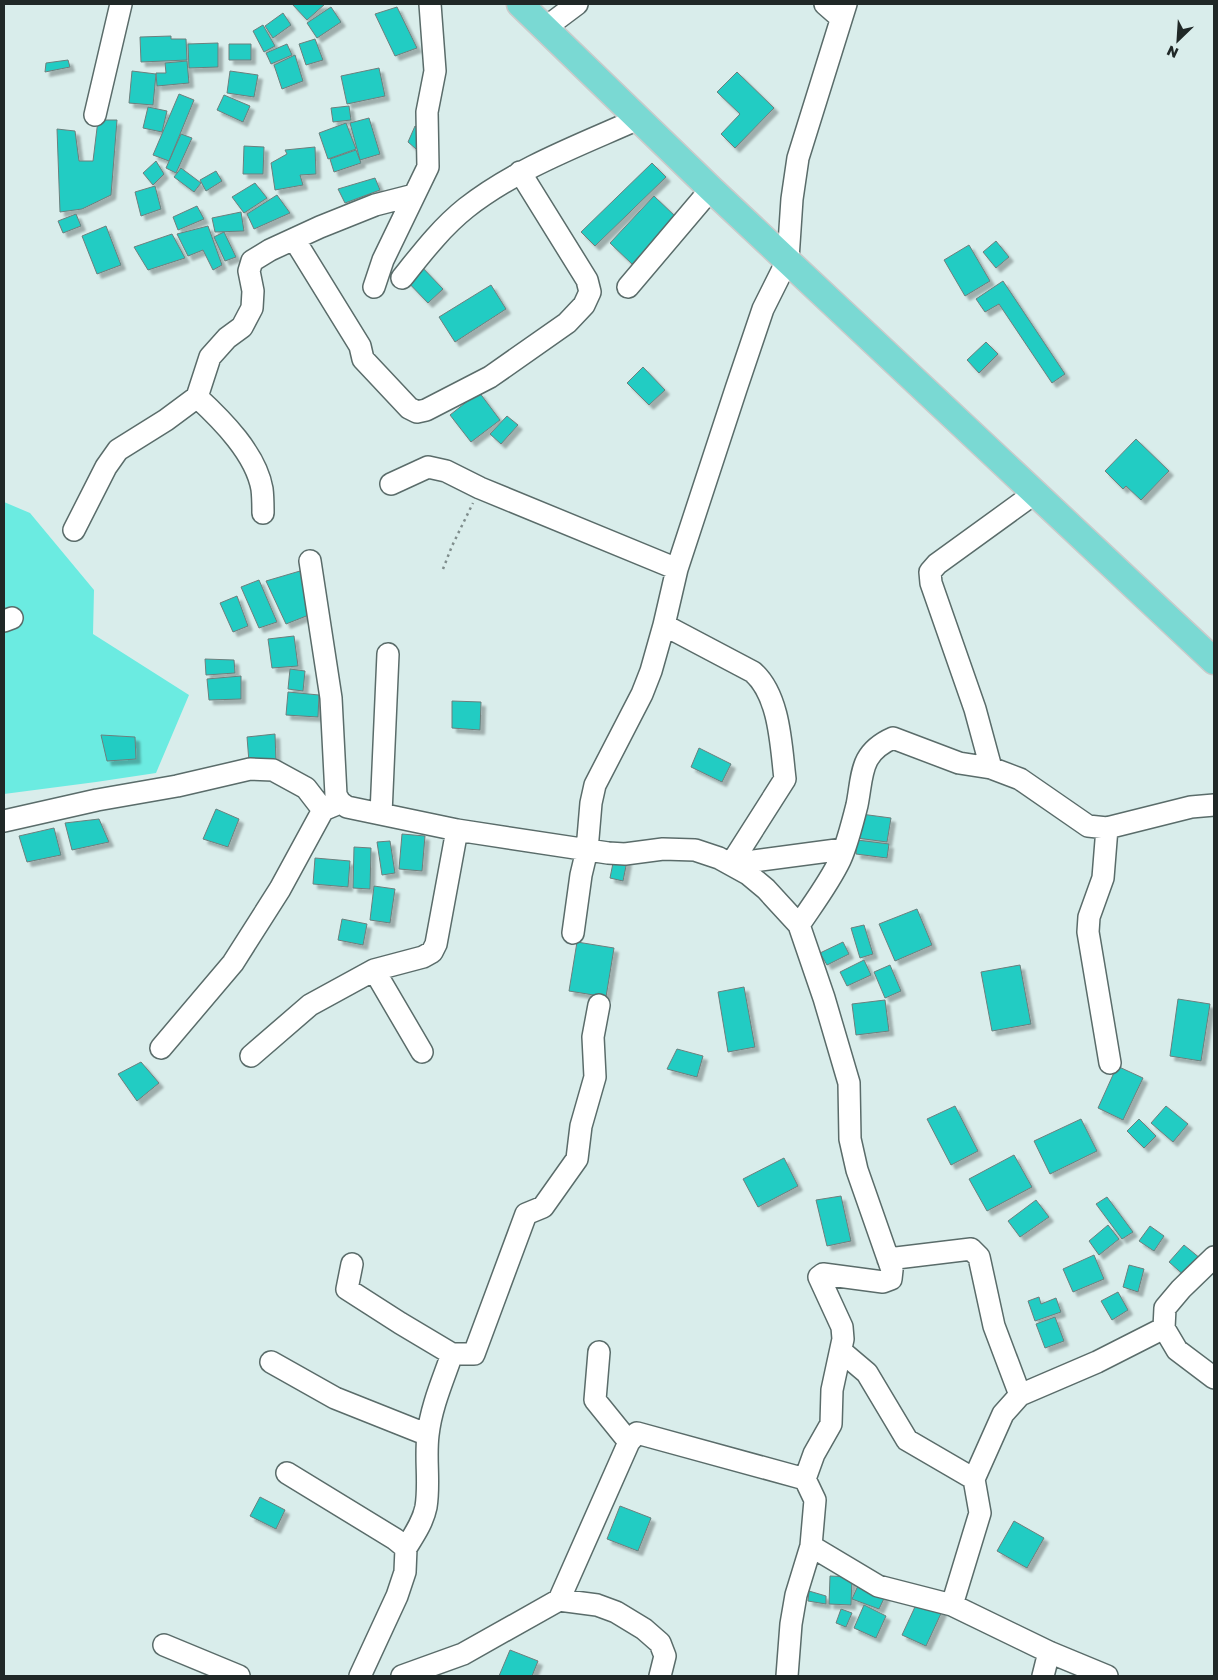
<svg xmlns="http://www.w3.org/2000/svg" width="1218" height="1680" font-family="'Golos Text',sans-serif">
<defs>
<filter id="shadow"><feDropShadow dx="4.5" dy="4.5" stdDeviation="1" flood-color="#0004"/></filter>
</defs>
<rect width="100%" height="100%" fill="#d9edeb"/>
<path fill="#6bebe1" d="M 4,502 L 30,513 L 94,590 L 93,634 L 189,695 L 156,773 L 96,782 L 4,794 Z"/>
<path fill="#22ccc3" stroke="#6d7f7d" filter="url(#shadow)" d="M 292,4 L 325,4 L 307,20 Z
M 331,7 L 341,22 L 317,38 L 307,23 Z
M 397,7 L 417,48 L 395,56 L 375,14 Z
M 283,13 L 291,25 L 273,38 L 265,26 Z
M 263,25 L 275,46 L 264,52 L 253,31 Z
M 171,36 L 171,39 L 186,39 L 187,60 L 141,62 L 140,37 Z
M 315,39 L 323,60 L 306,65 L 299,44 Z
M 218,43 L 218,67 L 189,68 L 188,44 Z
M 229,44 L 251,44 L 251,60 L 229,60 Z
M 287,44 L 292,55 L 271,64 L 266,53 Z
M 295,55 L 303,81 L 282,89 L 274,65 Z
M 68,60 L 70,67 L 45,72 L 46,63 Z
M 187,61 L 189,83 L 157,86 L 156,73 L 166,73 L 165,63 Z
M 379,68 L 385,96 L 347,104 L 341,76 Z
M 132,71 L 156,74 L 153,105 L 129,103 Z
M 230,71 L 258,75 L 254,97 L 227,93 Z
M 737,72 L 774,108 L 735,148 L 721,134 L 740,114 L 717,92 Z
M 179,94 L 194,100 L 169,161 L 153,155 Z
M 224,95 L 250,106 L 243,122 L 217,110 Z
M 349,106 L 351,120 L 333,122 L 331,108 Z
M 148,107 L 167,111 L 162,132 L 143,128 Z
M 369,118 L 380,154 L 360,160 L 350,123 Z
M 98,120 L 117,120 L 111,195 L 82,209 L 60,212 L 57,129 L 75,131 L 79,161 L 93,161 Z
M 346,123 L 356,149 L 328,159 L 319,133 Z
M 415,126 L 425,133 L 423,155 L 408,142 Z
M 181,134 L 192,138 L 176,173 L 166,168 Z
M 244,146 L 264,147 L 263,174 L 243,174 Z
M 315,147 L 316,174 L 300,175 L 303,185 L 275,190 L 271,163 L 287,154 L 285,150 Z
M 356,150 L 361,163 L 334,172 L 330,159 Z
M 156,161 L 164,174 L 153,185 L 143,173 Z
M 652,163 L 666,177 L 595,246 L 581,232 Z
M 181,168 L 201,183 L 194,192 L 174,177 Z
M 216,171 L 222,181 L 206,191 L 200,180 Z
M 375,178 L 380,190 L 345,203 L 338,189 Z
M 255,183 L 267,198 L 244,213 L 232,197 Z
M 155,186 L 161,209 L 141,216 L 135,192 Z
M 277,195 L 290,213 L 254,229 L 247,214 Z
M 654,196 L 676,217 L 632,264 L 610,243 Z
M 197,206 L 204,219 L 178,230 L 173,217 Z
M 241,212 L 244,231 L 215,232 L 212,218 Z
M 76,214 L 81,226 L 63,233 L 58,221 Z
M 106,226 L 121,265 L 97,274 L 82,236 Z
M 208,226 L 222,265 L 213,270 L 203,250 L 188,256 L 177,234 Z
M 224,232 L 236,257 L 225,261 L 214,237 Z
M 172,234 L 185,258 L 148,270 L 134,247 Z
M 996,241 L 1009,257 L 996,268 L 983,252 Z
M 969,245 L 990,281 L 965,296 L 944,260 Z
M 419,264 L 443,289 L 428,303 L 404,278 Z
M 1003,281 L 1065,374 L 1052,383 L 999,304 L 985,312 L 976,299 Z
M 491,285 L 506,309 L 455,342 L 439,317 Z
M 986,342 L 998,354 L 979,373 L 967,360 Z
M 643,367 L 665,390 L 649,405 L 627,383 Z
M 479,392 L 500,420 L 471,442 L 450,415 Z
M 507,416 L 518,425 L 501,444 L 490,434 Z
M 1136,439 L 1169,471 L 1141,500 L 1126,486 L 1123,489 L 1105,471 Z
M 300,571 L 314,613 L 286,624 L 266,581 Z
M 259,580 L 277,622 L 259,628 L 241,587 Z
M 237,596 L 248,626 L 233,632 L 220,603 Z
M 294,636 L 298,666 L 272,668 L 268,639 Z
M 205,659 L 234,660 L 235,673 L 206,675 Z
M 290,669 L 305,671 L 303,691 L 288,689 Z
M 241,676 L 241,699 L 209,700 L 207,679 Z
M 288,692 L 319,695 L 318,717 L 286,715 Z
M 452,701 L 481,702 L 480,730 L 452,728 Z
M 275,734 L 276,761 L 249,762 L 247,737 Z
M 101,735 L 135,737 L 136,759 L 107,761 Z
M 699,748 L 731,764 L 722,782 L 691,767 Z
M 216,809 L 239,819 L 228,847 L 203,839 Z
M 861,814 L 891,818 L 887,842 L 857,838 Z
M 99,819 L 109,842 L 72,850 L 65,823 Z
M 54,828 L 61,855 L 27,862 L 19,836 Z
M 402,834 L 425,836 L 422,871 L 399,869 Z
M 857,840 L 889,844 L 887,858 L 856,854 Z
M 390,841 L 395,873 L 382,875 L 377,842 Z
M 354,847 L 371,848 L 370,889 L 353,888 Z
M 315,858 L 350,861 L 348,887 L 313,884 Z
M 614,858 L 627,861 L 623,881 L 610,878 Z
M 374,886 L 395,889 L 390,923 L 370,920 Z
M 917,909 L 932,945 L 895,961 L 879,924 Z
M 342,919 L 367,924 L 363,945 L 338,940 Z
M 864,925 L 873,954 L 860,958 L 851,928 Z
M 577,942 L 614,948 L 606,997 L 569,991 Z
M 843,942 L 849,954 L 827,965 L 820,953 Z
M 864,960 L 871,975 L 847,986 L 840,972 Z
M 890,965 L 901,991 L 885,998 L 874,972 Z
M 1020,965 L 1031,1024 L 992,1031 L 981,972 Z
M 744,987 L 755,1047 L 728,1052 L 718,992 Z
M 1178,999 L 1210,1004 L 1201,1061 L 1170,1056 Z
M 885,1000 L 889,1031 L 856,1035 L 852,1004 Z
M 677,1049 L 703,1056 L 697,1077 L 667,1069 Z
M 141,1062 L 159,1083 L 137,1101 L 118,1074 Z
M 1117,1066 L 1143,1078 L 1123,1120 L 1098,1108 Z
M 955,1106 L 978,1151 L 951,1165 L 927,1119 Z
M 1166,1106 L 1188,1124 L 1173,1142 L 1151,1123 Z
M 1081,1119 L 1097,1151 L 1050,1174 L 1034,1141 Z
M 1139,1119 L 1156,1136 L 1144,1148 L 1127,1131 Z
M 1014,1155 L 1032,1187 L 987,1211 L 969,1179 Z
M 784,1158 L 798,1186 L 758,1207 L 743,1179 Z
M 841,1196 L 851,1241 L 827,1246 L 816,1200 Z
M 1107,1197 L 1133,1232 L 1122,1239 L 1096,1204 Z
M 1036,1200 L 1049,1217 L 1020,1237 L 1008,1221 Z
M 1108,1225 L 1119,1239 L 1099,1255 L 1089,1241 Z
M 1150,1226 L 1164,1236 L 1154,1251 L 1139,1241 Z
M 1184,1245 L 1201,1259 L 1186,1277 L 1169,1262 Z
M 1094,1255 L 1104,1279 L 1073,1292 L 1063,1269 Z
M 1129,1265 L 1144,1269 L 1138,1292 L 1123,1287 Z
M 1118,1292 L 1128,1310 L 1112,1320 L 1101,1301 Z
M 1039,1297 L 1041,1304 L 1056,1298 L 1061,1312 L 1035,1321 L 1028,1301 Z
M 1055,1317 L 1064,1341 L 1045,1348 L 1036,1324 Z
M 260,1497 L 285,1510 L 276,1529 L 250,1516 Z
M 620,1506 L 651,1518 L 638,1551 L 607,1539 Z
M 1014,1521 L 1044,1538 L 1027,1568 L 997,1551 Z
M 830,1576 L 852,1577 L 851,1605 L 829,1604 Z
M 861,1579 L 888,1590 L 879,1609 L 852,1599 Z
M 809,1591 L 826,1596 L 826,1604 L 808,1601 Z
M 920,1596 L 944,1607 L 926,1646 L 902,1635 Z
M 864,1605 L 886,1616 L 876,1638 L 854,1628 Z
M 841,1609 L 852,1613 L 846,1627 L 836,1623 Z
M 510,1650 L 538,1661 L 532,1676 L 499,1676 Z"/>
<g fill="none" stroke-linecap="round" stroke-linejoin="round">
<defs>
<path id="minor" d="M 825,4 L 841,18
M 545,28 L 577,4
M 95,115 L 121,4
M 294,239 L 360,346 L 363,359 L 409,408 L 417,412 L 426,410 L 490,377 L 567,323 L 584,305 L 590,292 L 587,280 L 520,172
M 402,278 C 422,253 441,228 466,208 C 517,168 580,145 638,119
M 374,287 L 383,260 L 428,167 L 427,112 L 435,71 L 430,4
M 628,287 L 711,189
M 197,397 C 222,420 256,454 262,489 C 263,497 263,505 263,513
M 391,484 L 428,467 L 446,471 L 480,488 L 677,569
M 74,530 L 106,467 L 118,450 L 166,420 L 197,397 L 210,357 L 227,338 L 242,327 L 252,308 L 253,291 L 249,271 L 252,261 L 270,250 L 320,227 L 375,205 L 414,195
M 310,561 L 331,698 L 336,795 L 340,802 L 347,807 L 457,830
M 4,621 L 12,618
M 664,625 L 753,672 C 780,696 781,746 785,779 L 731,864
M 991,768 L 975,709 L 931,583 L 930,572 L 937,564 L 1035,493
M 381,814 L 388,654
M 4,821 L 97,800 L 177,786 L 250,769 L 273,770 L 306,788 L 323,810
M 1107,828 L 1103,878 L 1089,917 L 1088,932 L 1110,1063
M 731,864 L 844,849
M 799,925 C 813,904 829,883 840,860 C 847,845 853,821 857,805 C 863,775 859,753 893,738 L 959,763 L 991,768 L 1020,779 L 1088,826 L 1107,828 L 1191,807 L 1214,805
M 573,933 L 581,875 L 587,850 L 591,803 L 595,785 L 642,694 L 651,671 L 664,625 L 677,569 L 736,389 L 763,309 L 788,259 L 792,199 L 798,158 L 846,4
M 374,970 L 422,1052
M 161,1048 L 233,963 L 280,889 L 323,810 L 335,805
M 251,1056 L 310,1005 L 374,970 L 423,957 L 432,952 L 436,944 L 457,830 L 608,853 L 625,854 L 663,849 L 695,850 L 719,858 L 748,874 L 766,889 L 799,925 L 824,998 L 849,1083 L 850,1139 L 857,1170 L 892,1270 L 891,1279 L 883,1282 L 823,1274 L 819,1277 L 842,1327 L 843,1339 L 832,1390 L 831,1424 L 814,1454 L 805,1479 L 815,1500 L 811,1546 L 796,1595 L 791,1624 L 787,1676
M 1214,1257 L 1181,1289 L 1165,1308 L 1164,1328 L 1177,1350 L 1214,1378
M 888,1259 L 971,1249 L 979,1257 L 994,1326 L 1020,1395
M 352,1264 L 347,1289 L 400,1323 L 452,1354 L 474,1354 L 526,1214 L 543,1207 L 577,1159 L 581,1126 L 595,1077 L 593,1037 L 599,1005
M 841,1351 L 867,1373 L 907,1440 L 974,1479 L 980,1513 L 952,1605
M 599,1352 L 595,1400 L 629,1442
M 271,1362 L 335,1398 L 428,1435
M 287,1473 L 395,1539 L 406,1548 L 405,1572 L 397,1596 L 360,1676
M 974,1479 L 1003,1414 L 1020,1395 L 1097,1362 L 1164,1328
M 811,1546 L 878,1586 L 952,1605 L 1049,1652 L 1107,1676
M 406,1548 C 414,1535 423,1522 426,1507 C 430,1483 425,1459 428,1435 C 431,1407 443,1380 452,1354
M 559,1600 L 629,1442 L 637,1433 L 805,1479
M 164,1645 L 239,1676
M 402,1676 L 463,1654 L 559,1600 L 597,1605 L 616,1612 L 644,1629 L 660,1643 L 665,1656 L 660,1676
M 1043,1676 L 1049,1652"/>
<path id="major" d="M 520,4 L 711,189 L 1214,661"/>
</defs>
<use href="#minor" stroke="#5a6c6a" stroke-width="24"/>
<use href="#major" stroke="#c9cbcb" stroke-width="29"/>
<path stroke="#7f8d8c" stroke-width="2.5" stroke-dasharray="2.5 4" stroke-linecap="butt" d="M 443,569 L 452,546 L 473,503"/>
<use href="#minor" stroke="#fff" stroke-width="21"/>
<use href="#major" stroke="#7ad9d3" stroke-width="26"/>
</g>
<rect width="1218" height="1680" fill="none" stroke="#202827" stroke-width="10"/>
<g transform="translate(1178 40) rotate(205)" stroke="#d9edeb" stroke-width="4" paint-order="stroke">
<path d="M0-4L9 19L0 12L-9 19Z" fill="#202827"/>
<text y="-8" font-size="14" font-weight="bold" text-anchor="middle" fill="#202827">N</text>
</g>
</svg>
